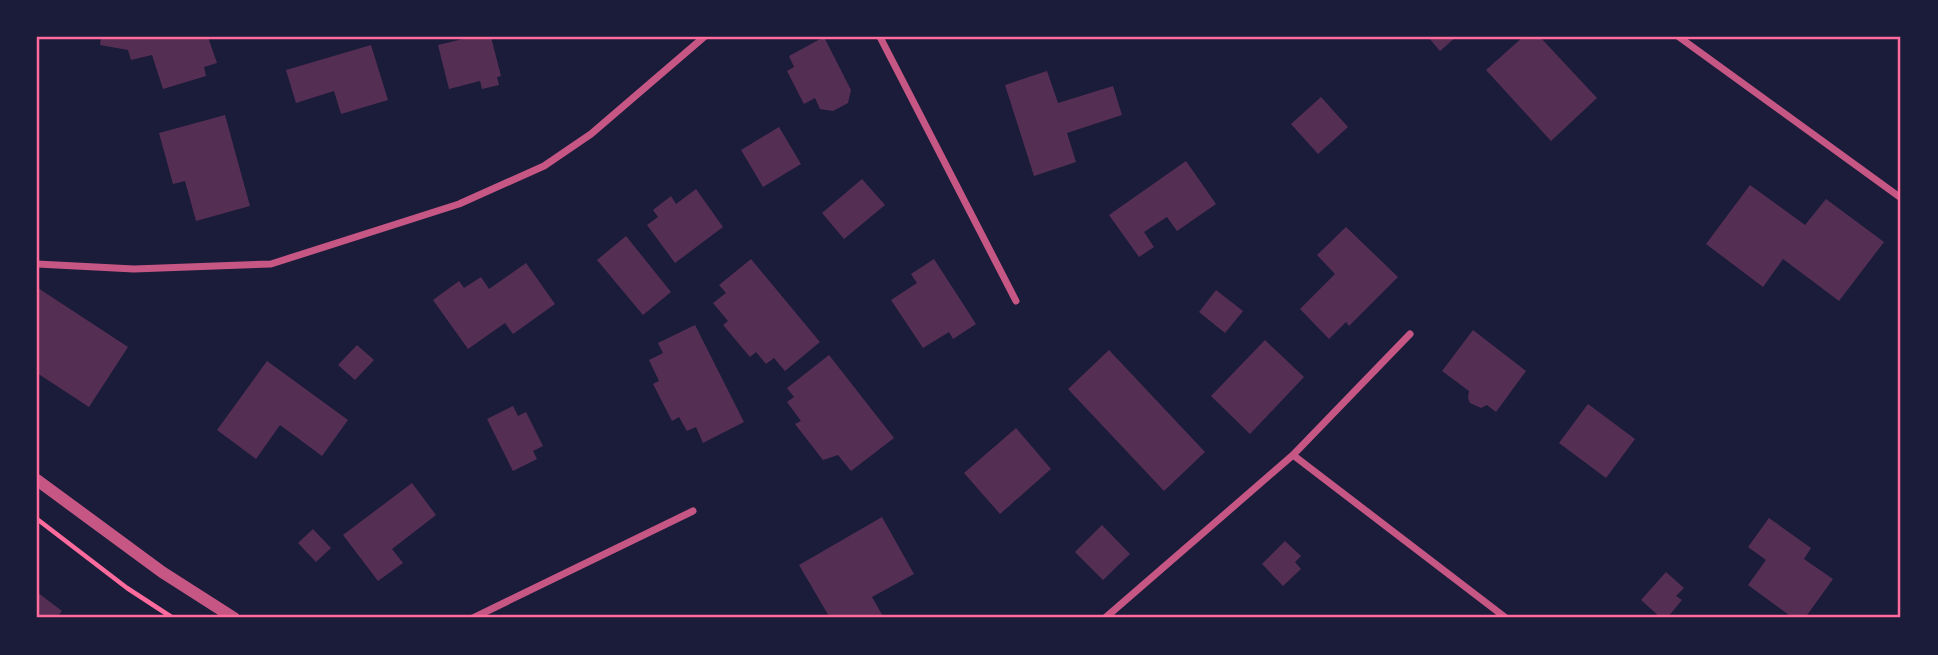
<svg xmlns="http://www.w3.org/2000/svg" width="1938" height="655" font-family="Arial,sans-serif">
<rect width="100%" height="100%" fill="#1b1b3a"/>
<path fill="#542f53" d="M 101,37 L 208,37 L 217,63 L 204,67 L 206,76 L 163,89 L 152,55 L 131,60 L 128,50 L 100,45 Z
M 471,37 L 491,37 L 501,76 L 497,77 L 499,85 L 482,89 L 480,81 L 449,89 L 438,45 Z
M 824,37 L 851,90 L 848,103 L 833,111 L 820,109 L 815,98 L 804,104 L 787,71 L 794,67 L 789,56 Z
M 1428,37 L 1456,37 L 1440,51 Z
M 1523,37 L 1540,37 L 1597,98 L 1551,141 L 1486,70 Z
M 371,45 L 388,100 L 341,114 L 334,91 L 296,103 L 286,70 Z
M 1047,71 L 1058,103 L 1113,86 L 1122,115 L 1067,133 L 1076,162 L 1034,176 L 1005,85 Z
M 1321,97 L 1348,127 L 1318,154 L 1291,124 Z
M 225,115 L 250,206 L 196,221 L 185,181 L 173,184 L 159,133 Z
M 779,127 L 801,164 L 763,187 L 741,150 Z
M 1186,161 L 1216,204 L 1177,231 L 1167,217 L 1144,232 L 1154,247 L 1139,257 L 1109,215 Z
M 862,179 L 885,205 L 844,239 L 822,213 Z
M 1750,185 L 1805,225 L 1826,199 L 1884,242 L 1839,301 L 1783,259 L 1763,287 L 1706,244 Z
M 696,189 L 723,227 L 675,263 L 647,225 L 658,217 L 653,210 L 671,196 L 676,204 Z
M 1346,227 L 1398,277 L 1349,326 L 1346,322 L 1329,339 L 1300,309 L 1335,274 L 1317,255 Z
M 626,236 L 671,292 L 643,315 L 597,260 Z
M 751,259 L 820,342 L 785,371 L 774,358 L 766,364 L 756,352 L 750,357 L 723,325 L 728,321 L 713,303 L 726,293 L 719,285 Z
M 934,259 L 976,324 L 953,339 L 949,332 L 923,348 L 891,300 L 917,283 L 911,274 Z
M 526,263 L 555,304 L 513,334 L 505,323 L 468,349 L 433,300 L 459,281 L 464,288 L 481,277 L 489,289 Z
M 38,288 L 128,347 L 89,407 L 37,373 Z
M 1216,290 L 1243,311 L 1225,333 L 1199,312 Z
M 695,325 L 744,422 L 703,443 L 696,427 L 687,431 L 679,417 L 672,421 L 653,384 L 659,381 L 649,360 L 663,353 L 658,343 Z
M 1473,330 L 1526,371 L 1496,412 L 1487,405 L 1481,408 L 1470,403 L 1468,398 L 1469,391 L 1442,371 Z
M 1265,340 L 1304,377 L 1250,434 L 1211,396 Z
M 357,345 L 374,360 L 355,380 L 338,365 Z
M 1109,350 L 1205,452 L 1164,491 L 1068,389 Z
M 829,355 L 894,438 L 851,471 L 838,455 L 823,460 L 795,424 L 801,421 L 787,402 L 794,397 L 787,388 Z
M 267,361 L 348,420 L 322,456 L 280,425 L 256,459 L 217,430 Z
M 1588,404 L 1635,439 L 1606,478 L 1559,443 Z
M 513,406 L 518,416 L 526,412 L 543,446 L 533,451 L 537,459 L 513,471 L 487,419 Z
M 1016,428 L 1051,469 L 1000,514 L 964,473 Z
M 412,483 L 436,515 L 392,549 L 403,563 L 378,581 L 343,535 Z
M 882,517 L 914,574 L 872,597 L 884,618 L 830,618 L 799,565 Z
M 1769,518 L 1811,548 L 1804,559 L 1833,579 L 1805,618 L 1793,618 L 1748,585 L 1766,560 L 1748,547 Z
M 1102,525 L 1130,554 L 1103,580 L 1075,552 Z
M 313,529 L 331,548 L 316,562 L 298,543 Z
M 1285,541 L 1301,556 L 1295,562 L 1301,569 L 1283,586 L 1262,564 Z
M 1666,572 L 1684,588 L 1676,596 L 1682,600 L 1667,618 L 1661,618 L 1641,600 Z
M 37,592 L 62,611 L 58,616 L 61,618 L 37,618 Z"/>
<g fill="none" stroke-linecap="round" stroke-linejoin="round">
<path stroke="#ff6b9d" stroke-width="4.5" d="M 37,519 L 127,588 L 173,618"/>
<path stroke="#c65784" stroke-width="7" d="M 880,37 L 1016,301
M 1679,37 L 1901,198
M 37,264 L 134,269 L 271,264 L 459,204 L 544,166 L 591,134 L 704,37
M 1293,455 L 1506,618
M 473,618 L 693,511
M 1105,618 L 1293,455 L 1410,334"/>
<path stroke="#c65784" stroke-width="12" d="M 37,480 L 162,572 L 234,618"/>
</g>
<rect width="1938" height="655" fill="none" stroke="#1b1b3a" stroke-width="77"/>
<rect x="38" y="38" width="1861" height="578" fill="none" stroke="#ff6b9d" stroke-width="2.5"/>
</svg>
